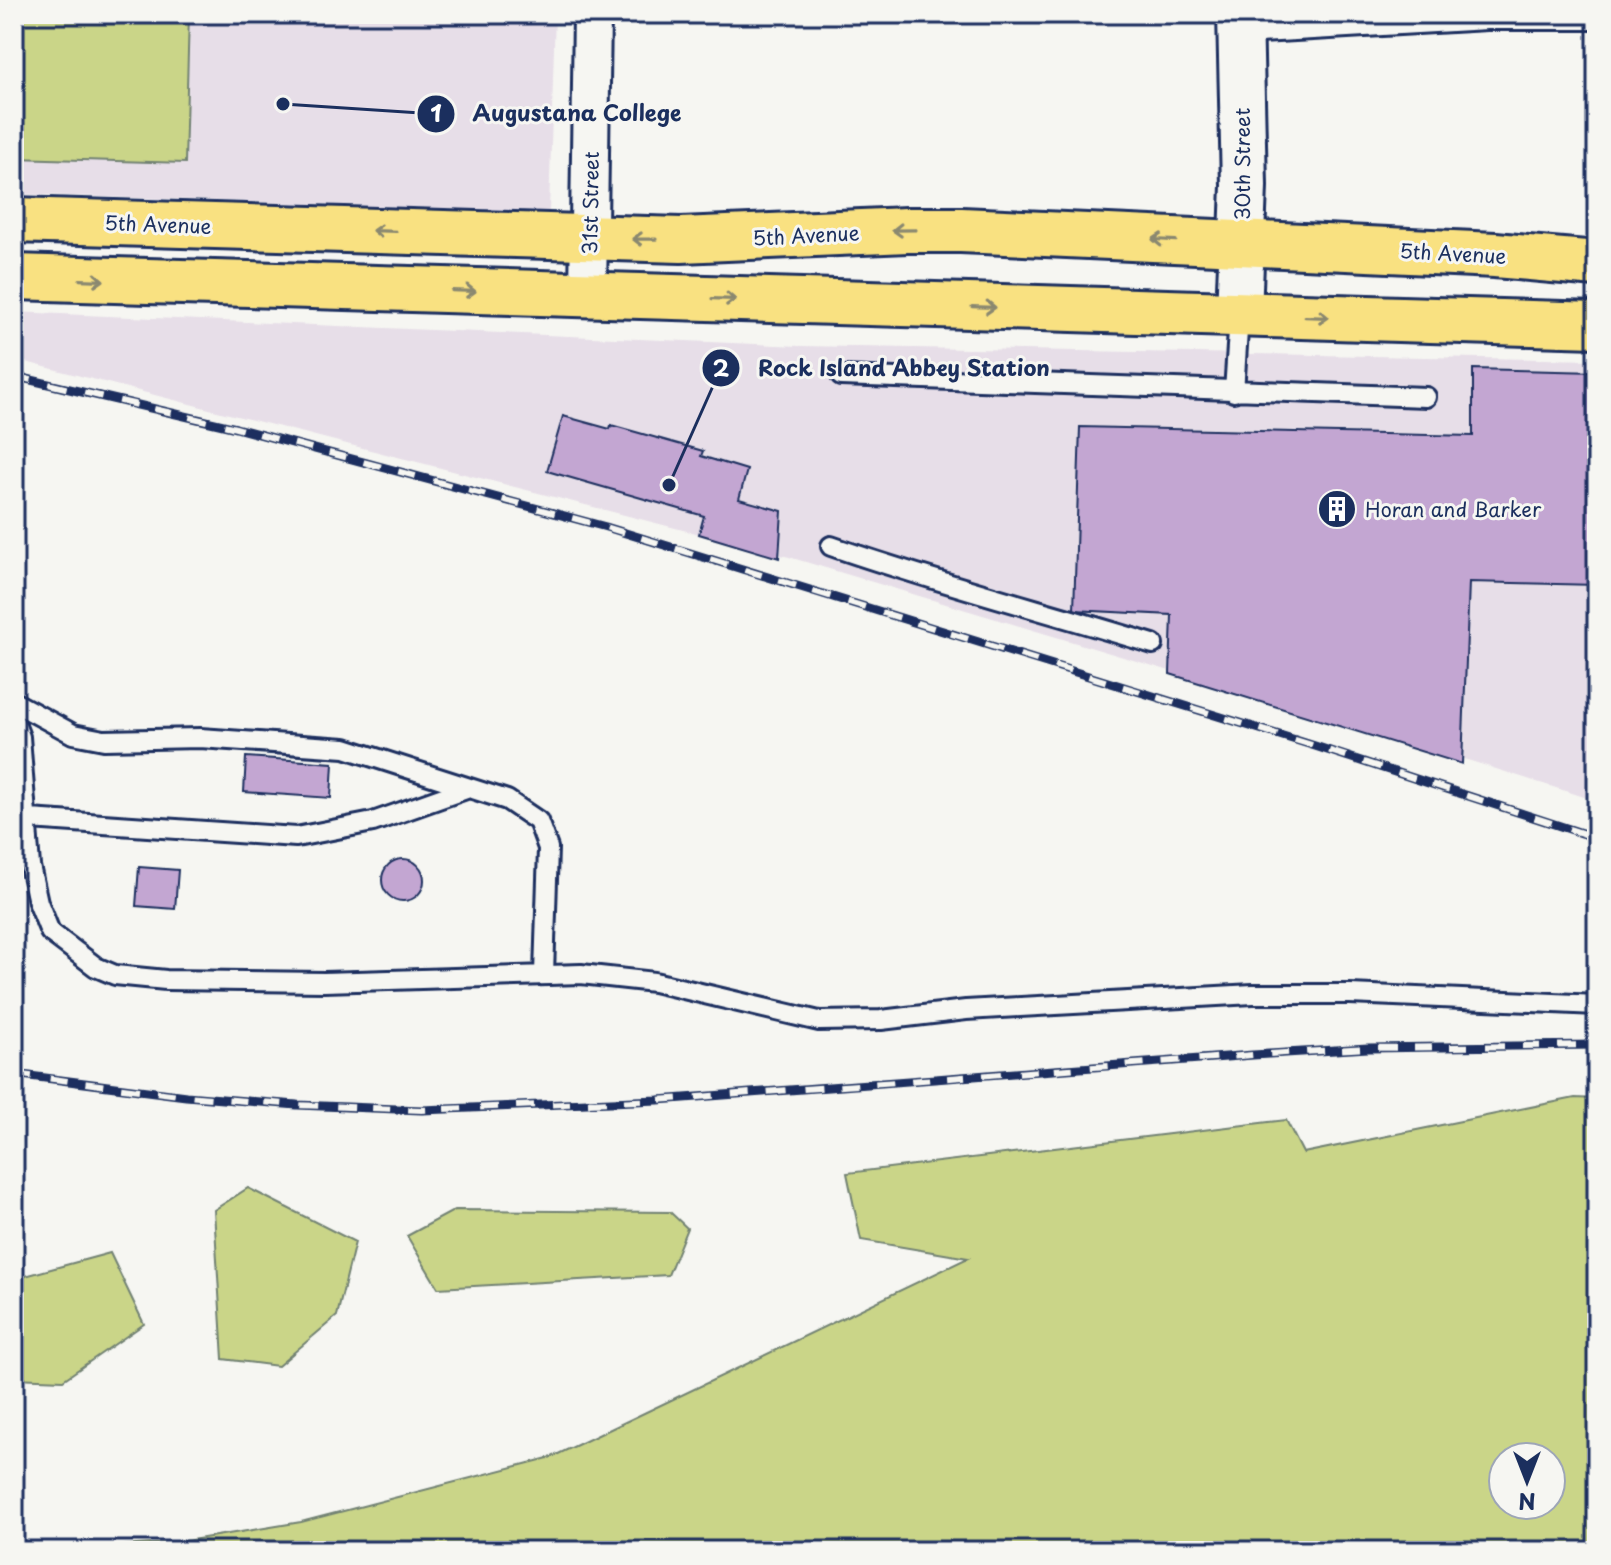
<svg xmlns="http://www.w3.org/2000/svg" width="1611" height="1565" font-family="'Playpen Sans',sans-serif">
<rect width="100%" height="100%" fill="#f6f6f2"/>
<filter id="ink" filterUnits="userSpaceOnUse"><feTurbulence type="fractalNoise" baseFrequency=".0125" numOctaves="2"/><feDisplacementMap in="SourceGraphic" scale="16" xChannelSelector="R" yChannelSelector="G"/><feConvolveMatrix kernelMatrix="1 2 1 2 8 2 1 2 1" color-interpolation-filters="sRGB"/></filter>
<g filter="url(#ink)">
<path fill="#e7dee8" d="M 14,14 L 555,14 L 549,212 L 14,194 Z
M 14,312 L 800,346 L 1597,360 L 1597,801 L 1474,762 L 789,557 L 14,359 Z"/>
<path fill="#cad588" stroke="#728273" stroke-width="2" fill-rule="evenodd" d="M 14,14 L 189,14 L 185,163 L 14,158 Z
M 1575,1098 L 1597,1099 L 1597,1551 L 14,1551 L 14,1544 L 94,1548 L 179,1542 L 301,1522 L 552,1457 L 968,1258 L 861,1240 L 847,1173 L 1286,1120 L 1303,1153 ZM 1503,1457 L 1551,1457 L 1551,1505 L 1503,1505 Z
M 248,1188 L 355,1242 L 337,1316 L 278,1366 L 223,1359 L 214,1210 Z
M 455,1210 L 670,1212 L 687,1228 L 668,1275 L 438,1288 L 407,1236 Z
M 110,1253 L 144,1324 L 63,1380 L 14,1378 L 14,1279 Z"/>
<path fill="#c3a6d2" stroke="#1b2f5e" stroke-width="2" d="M 1473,369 L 1597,372 L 1597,585 L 1469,582 L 1462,764 L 1170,674 L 1172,615 L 1074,610 L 1080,427 L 1473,436 Z
M 563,416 L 610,429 L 611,425 L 703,451 L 701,456 L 747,470 L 739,499 L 782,511 L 779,558 L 699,534 L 704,516 L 547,471 Z
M 246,757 L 333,763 L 331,798 L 244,792 Z
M382 880a21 21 0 1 1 42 0a21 21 0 1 1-42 0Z
M 139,867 L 178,870 L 175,909 L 136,906 Z"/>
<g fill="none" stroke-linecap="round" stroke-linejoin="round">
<defs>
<path id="service" d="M 1241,34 L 1487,20 L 1597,20
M 841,376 L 1426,397
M 1234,392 L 1239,315
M 831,546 C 937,583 1046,611 1153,644
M 14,702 L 73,734 L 104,740 L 200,738 L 345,748 L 507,800 L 538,821 L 548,848 L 544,974
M 14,721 L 20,737 L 30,866 L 38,902 L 50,932 L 96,967 L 115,975 L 166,980 L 324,982 L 581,974 L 654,982 L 819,1021 L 881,1020 L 966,1010 L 1253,994 L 1350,994 L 1597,1005
M 15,818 L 296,837 L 373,822 L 469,788"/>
<path id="minor" d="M 588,295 L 592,14"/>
<path id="tertiary" d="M 1239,314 L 1244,186 L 1240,14"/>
<path id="primary" d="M 14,220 L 681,240 L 907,230 L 961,230 L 1495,255 L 1597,264
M 14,277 L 1597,325"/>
</defs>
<use href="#service" stroke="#1b2f5e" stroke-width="24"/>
<use href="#minor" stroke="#1b2f5e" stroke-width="42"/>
<use href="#tertiary" stroke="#1b2f5e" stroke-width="50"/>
<use href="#primary" stroke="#1b2f5e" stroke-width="50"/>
<use href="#service" stroke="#f6f6f2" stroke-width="18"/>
<use href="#minor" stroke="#f6f6f2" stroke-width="36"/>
<use href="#tertiary" stroke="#f6f6f2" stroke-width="44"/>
<use href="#primary" stroke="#f9e181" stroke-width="44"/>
<defs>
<path id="rail" d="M 14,376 L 236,428 L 606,527 L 1315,746 L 1597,838
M 14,1074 L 186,1096 L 297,1105 L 422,1110 L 658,1100 L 1253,1055 L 1368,1048 L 1597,1045"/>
</defs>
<use href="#rail" stroke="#1b2f5e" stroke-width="9"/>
<use href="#rail" stroke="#f6f6f2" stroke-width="6" stroke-dasharray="18" stroke-linecap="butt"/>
</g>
<defs><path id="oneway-shaft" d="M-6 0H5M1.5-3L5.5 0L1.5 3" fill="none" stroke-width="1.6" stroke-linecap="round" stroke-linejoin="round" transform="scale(2)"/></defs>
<g stroke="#8a8870">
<use href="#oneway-shaft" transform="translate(904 230) rotate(179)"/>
<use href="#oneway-shaft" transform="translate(384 231) rotate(-178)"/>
<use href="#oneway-shaft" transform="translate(644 239) rotate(-179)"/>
<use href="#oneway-shaft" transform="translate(1164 240) rotate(-177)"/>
<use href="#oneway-shaft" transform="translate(92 280) rotate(2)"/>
<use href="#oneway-shaft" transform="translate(464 291) rotate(2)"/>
<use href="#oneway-shaft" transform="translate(724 299) rotate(2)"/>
<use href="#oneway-shaft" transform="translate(984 307) rotate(2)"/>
<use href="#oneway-shaft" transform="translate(1317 317) rotate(2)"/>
</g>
</g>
<defs>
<symbol id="building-disc" viewBox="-11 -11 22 22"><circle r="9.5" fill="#1b2f5e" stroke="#f6f6f2"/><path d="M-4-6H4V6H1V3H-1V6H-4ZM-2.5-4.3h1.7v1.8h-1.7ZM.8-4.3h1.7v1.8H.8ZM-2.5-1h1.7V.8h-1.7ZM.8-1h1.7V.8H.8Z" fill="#fff"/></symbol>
</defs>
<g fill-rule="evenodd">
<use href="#building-disc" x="1315" y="487" width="44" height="44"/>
</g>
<g text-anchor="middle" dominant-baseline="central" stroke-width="6" stroke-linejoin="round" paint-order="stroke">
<g font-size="20" fill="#1b2f5e" stroke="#f6f6f2">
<text transform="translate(1242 164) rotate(-90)">30th Street</text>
<text transform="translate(590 203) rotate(-89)">31st Street</text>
<text transform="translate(158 224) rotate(2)">5th Avenue</text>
<text transform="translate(806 235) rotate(-3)">5th Avenue</text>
<text transform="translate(1453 253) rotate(3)">5th Avenue</text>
</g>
<g font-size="20" fill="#1b2f5e" stroke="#f6f6f2" text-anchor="start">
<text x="1365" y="509">Horan and Barker</text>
</g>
</g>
<path fill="none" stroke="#1b2f5e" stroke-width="3" d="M283 104L436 114M669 485L721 368"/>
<g fill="#1b2f5e" stroke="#f6f6f2" stroke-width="3">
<circle cx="283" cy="104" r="8"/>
<circle cx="669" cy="485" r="8"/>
<circle cx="436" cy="114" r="20"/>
<circle cx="721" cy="368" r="20"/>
</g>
<g font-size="24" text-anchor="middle" font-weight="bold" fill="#fff">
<text x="436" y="122">1</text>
<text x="721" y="377">2</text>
</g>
<g font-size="22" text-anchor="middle" font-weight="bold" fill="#1b2f5e" stroke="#f6f6f2" stroke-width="6" stroke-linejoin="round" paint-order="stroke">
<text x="577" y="121">Augustana College</text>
<text x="904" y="376">Rock Island Abbey Station</text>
</g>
<rect width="1611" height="1565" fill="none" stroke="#f6f6f2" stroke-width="48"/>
<rect x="24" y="24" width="1563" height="1517" fill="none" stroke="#1b2f5e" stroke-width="3" filter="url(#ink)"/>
<g transform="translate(1527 1481) rotate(180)"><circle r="38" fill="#f6f6f2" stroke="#9ea6b7" stroke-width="2"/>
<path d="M0-6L14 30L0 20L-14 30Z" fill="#1b2f5e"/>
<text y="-12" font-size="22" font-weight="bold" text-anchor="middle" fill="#1b2f5e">N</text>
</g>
</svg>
